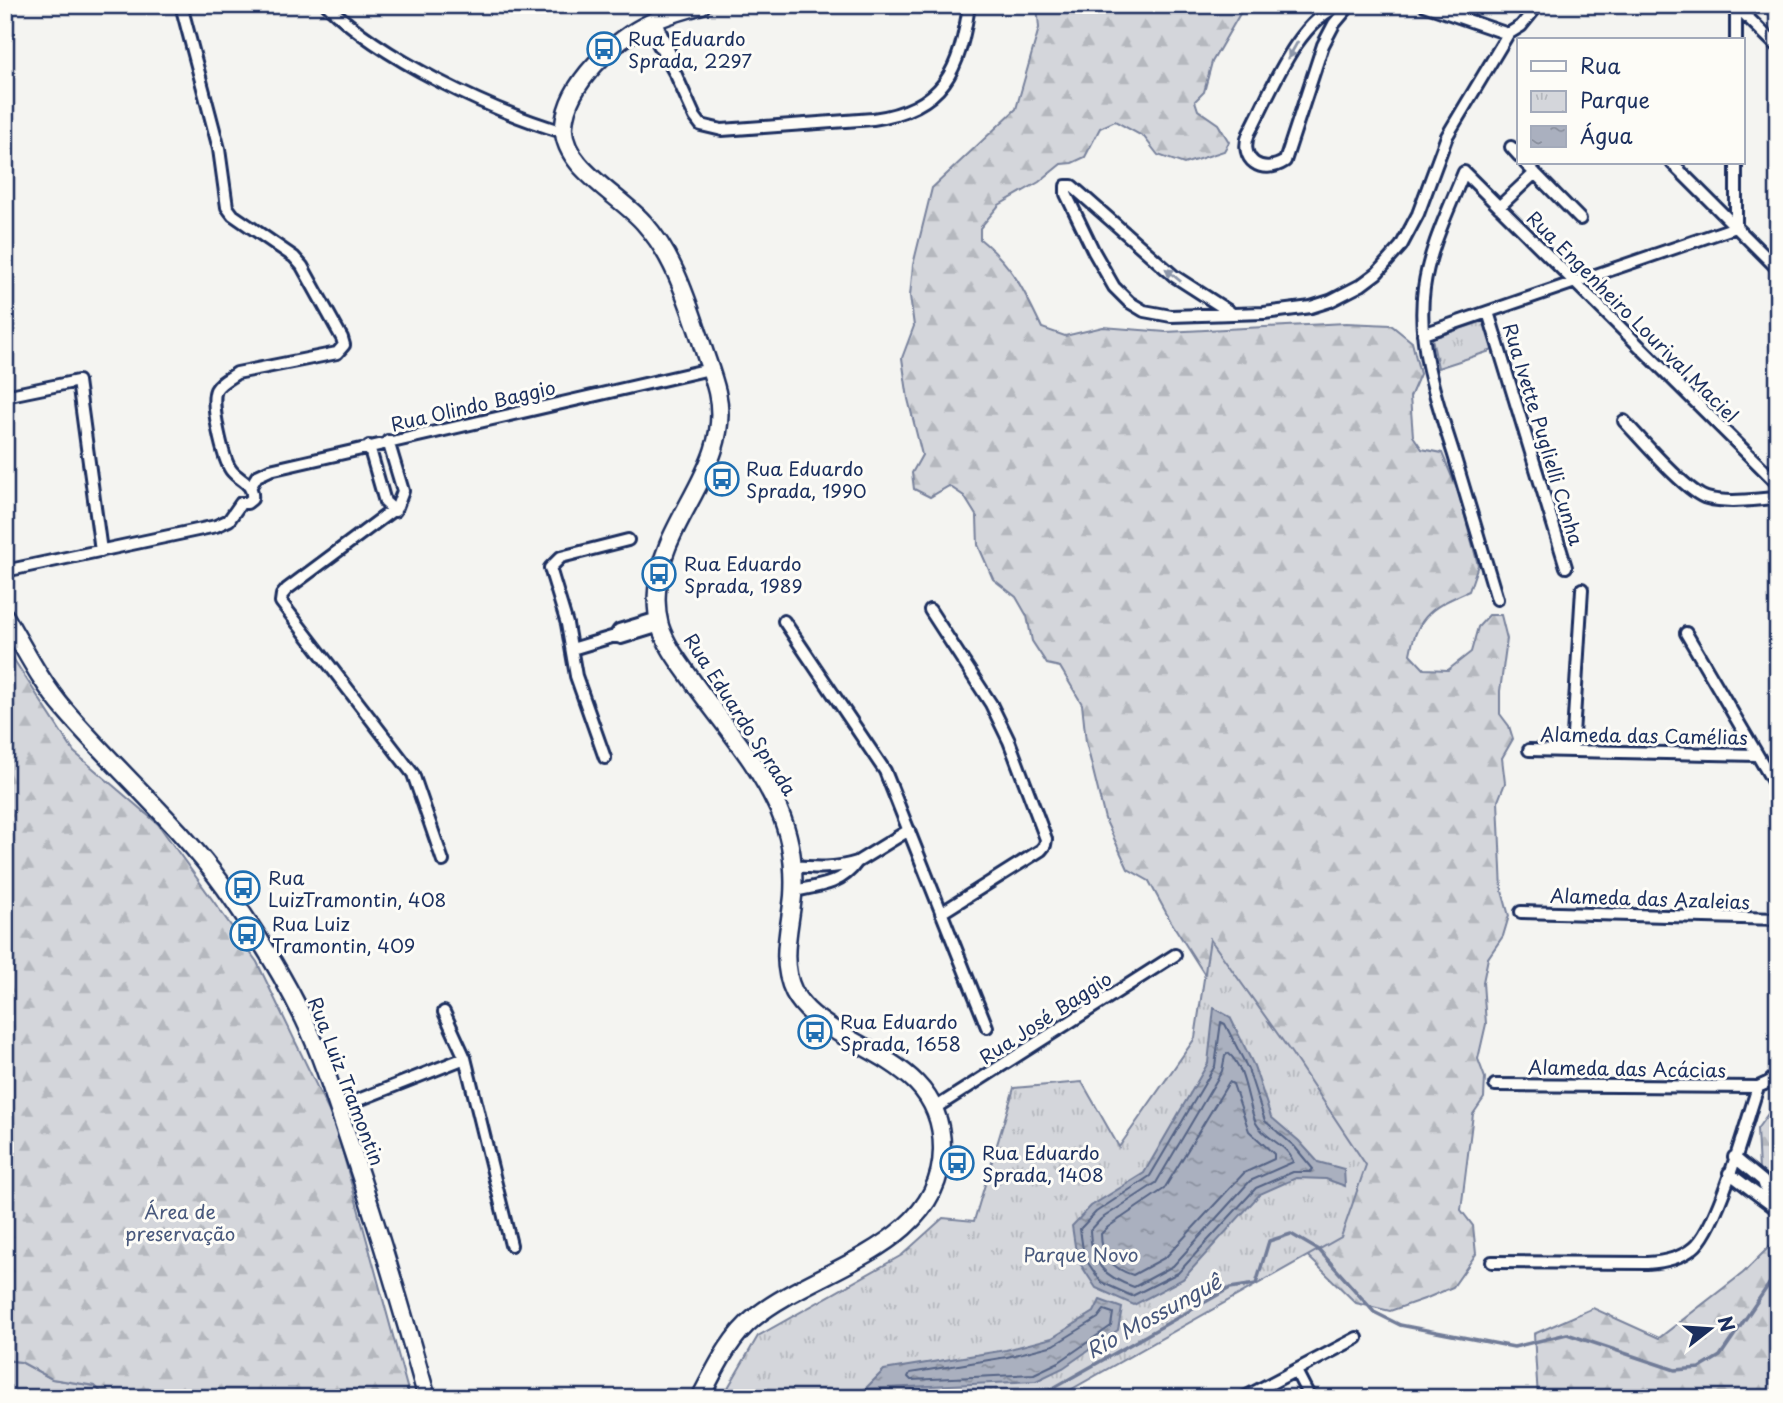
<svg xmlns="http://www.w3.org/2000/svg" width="1783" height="1403" font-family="'Playpen Sans',sans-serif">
<defs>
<pattern id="forest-firs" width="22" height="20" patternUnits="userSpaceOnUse" patternTransform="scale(1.75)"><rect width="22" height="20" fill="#d4d6db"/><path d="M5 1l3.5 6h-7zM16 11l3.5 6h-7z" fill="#b5b8be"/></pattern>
<pattern id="park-tufts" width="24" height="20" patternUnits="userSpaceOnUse" patternTransform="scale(1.75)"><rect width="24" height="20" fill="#d4d6db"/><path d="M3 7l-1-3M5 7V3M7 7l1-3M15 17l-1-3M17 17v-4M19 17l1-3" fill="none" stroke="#b5b8be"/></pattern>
<pattern id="water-ripples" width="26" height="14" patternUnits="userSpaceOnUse" patternTransform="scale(1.75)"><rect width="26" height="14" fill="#aab0bf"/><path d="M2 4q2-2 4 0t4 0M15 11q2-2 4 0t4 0" fill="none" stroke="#8a909e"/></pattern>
</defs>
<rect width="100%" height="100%" fill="#f4f4f1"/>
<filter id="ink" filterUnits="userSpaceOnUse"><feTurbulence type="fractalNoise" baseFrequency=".0143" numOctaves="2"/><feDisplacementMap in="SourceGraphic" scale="14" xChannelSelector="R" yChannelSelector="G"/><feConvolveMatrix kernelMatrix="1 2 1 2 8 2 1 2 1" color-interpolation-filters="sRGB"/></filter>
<g filter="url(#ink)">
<path fill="#d4d6db" stroke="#78829c" stroke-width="2" d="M 5,1360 L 21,1362 L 52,1379 L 95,1386 L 107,1398 L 5,1398 Z"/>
<path fill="url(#forest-firs)" stroke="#78829c" stroke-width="2" d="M 1037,5 L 1245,5 L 1212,62 L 1204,92 L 1195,101 L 1198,110 L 1218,124 L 1229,142 L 1224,151 L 1184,164 L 1158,155 L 1144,137 L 1115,121 L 1100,128 L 1085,157 L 1072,163 L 1061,164 L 1039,182 L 999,205 L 980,228 L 980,239 C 1013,266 1024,290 1042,328 L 1065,336 L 1103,327 L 1166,332 L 1346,323 L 1391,325 L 1412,342 L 1420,374 L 1410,397 L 1413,436 L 1422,449 L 1442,453 L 1459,494 L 1478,565 L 1469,591 C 1434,606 1417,615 1410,654 L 1424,669 L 1448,670 L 1471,652 L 1478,627 L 1489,615 L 1501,615 L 1507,639 L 1500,691 L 1500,714 L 1509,726 L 1513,739 L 1502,758 L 1505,783 L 1498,801 L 1502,891 L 1509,916 L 1503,936 L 1488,958 L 1483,982 L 1486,1024 L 1478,1059 L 1485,1078 L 1484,1098 L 1473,1114 L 1461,1210 L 1473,1226 L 1476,1254 L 1453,1287 L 1427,1298 L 1390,1311 L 1356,1303 L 1283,1232 L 1215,991 L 1170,920 L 1149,881 L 1128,869 L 1105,819 L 1086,742 L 1082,704 L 1060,667 L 1047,664 L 1032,641 L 1027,616 L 1016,597 L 993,579 L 978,545 L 977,517 L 964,496 L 949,486 L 930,497 L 914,489 L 912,473 L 922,455 L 908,399 L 902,358 L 914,326 L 910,296 L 913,265 L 932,188 L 1016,109 L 1039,28 Z
M 7,649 L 74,752 L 158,824 L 257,962 L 335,1124 L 410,1398 L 107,1398 L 95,1386 L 52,1379 L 21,1362 L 5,1360 Z
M 1778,1100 L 1778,1187 L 1759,1170 L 1757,1129 Z
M 1778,1238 L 1778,1398 L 1538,1398 L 1534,1334 L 1593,1308 L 1659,1338 L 1743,1273 Z"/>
<path fill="url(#park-tufts)" stroke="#78829c" stroke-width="2" d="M 1484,321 L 1493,350 L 1438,368 L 1432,338 Z
M 1210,939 L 1292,1054 L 1366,1165 L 1341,1237 L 1056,1398 L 722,1398 L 758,1336 L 902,1255 L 943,1218 L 974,1221 L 1014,1088 L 1082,1082 L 1119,1147 L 1195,1038 Z"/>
<path fill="url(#water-ripples)" stroke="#717c98" stroke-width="2" d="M 1214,1008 L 1230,1017 L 1254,1066 L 1271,1117 L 1299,1141 L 1318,1162 L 1344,1169 L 1345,1186 L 1326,1179 L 1296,1178 L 1260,1194 L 1183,1279 L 1134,1305 L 1096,1288 L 1077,1259 L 1072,1226 L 1091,1206 L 1144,1173 L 1208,1063 Z
M 1100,1300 L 1122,1308 L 1118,1330 L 1063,1368 L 1036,1381 L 865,1389 L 884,1370 L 1006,1350 L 1052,1338 L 1094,1312 Z"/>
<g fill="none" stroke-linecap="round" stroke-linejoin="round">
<path stroke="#546385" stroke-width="2" d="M 1221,1022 L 1225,1024 L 1248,1069 L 1265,1121 L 1294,1146 L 1313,1169 L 1310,1172 L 1293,1172 L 1256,1188 L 1178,1273 L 1132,1296 L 1101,1282 L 1084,1257 L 1080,1229 L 1096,1212 L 1150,1176 L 1215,1066 Z
M 1228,1053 C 1246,1067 1247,1103 1256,1123 C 1264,1139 1289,1145 1293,1162 L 1250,1181 L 1173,1266 L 1134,1287 C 1104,1277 1091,1263 1090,1231 L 1101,1219 L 1156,1183 L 1222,1071 L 1225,1056 Z
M 1229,1082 L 1233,1084 L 1249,1131 L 1274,1154 L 1274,1159 L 1244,1173 L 1166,1257 L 1133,1275 C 1113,1269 1101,1256 1101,1234 L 1108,1227 L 1164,1189 Z
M 1104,1310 L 1113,1313 L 1111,1326 L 1059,1362 L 1034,1374 L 911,1380 L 908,1377 L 910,1373 L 1007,1357 L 1054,1345 L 1098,1318 Z"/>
<path stroke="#717c98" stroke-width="3.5" d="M 968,1398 L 1048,1391 L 1230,1288 L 1256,1284 L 1269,1241 L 1291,1234 L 1320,1251 L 1374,1312 L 1400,1325 L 1514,1347 L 1567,1334 L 1675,1370 L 1700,1368 L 1720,1356 L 1778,1271"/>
<defs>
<path id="minor" d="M 181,5 L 219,149 L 227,207 L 233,215 L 294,257 L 302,266 L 342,338 L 344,345 L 337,353 L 237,373 C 230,378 220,382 216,390 C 210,403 223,459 231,470 C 239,481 254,482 252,499 L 247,503 L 241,503
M 327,5 C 382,59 489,110 563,132
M 1342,5 C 1297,19 1270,94 1249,133 C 1238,160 1262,176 1285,161 L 1323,45 L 1334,24 L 1350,5
M 1424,5 L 1508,34
M 1735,5 L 1778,47
M 655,20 L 672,58
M 647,24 L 676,75 L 695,117 L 701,125 L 722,130 L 873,119 C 944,109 960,70 969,5
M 1736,40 L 1736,5
M 1511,147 L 1519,156
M 1525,163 L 1580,219
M 1672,163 L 1778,269
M 1499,207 L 1535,173
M 1230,312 L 1174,276 L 1072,186 L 1066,186 L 1066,194 L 1094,252 L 1114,287 L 1129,302 L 1144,311 L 1171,316 L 1264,313 L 1311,307 L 1330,301 L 1361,285 L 1377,273 L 1401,246 L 1418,214 L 1447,136 L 1508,34 L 1521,26 L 1538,5
M 1488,312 L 1566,567
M 1423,334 L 1736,227 L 1736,163
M 5,396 L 78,381 L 101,551
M 1624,421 C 1641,439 1687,493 1707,498 C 1729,504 1756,499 1778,498
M 388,441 L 403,491 L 397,507 L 287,589 L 282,595 L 281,602 L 413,774 L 443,861
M 369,446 L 385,502 L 395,511
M 251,486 L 257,476 L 270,470 L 710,369
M 5,571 L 216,526 L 229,520 L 241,503
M 1497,599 C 1483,551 1468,503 1454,455 C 1437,401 1416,346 1424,288 C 1429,249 1449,209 1464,172 L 1778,484
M 930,610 L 991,704 L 1009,741 L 1046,839 L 1045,845 L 1041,850 L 941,913
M 784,621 L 885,771 L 987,1027
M 1686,633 L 1778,790
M 615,636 L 619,630 L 658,618
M 572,649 L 615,636 L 621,638 L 660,626
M 1529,750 L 1757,755
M 1572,751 L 1582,589
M 605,758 L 576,676 L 567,624 L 550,568 L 561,557 L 628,540
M 793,866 C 816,868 835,869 857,862 L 909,830
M 793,891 C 819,886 841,885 857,862
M 1521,912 L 1778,919
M 444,1012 L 465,1058 L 511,1245
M 1495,1085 L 1758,1087
M 338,1108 L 465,1058
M 935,1108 L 1175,955
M 1734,1157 L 1763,1181 L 1771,1204
M 1729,1173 L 1778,1210
M 1492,1262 L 1647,1263 C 1663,1262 1680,1259 1693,1248 C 1718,1229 1746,1122 1758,1087 L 1769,1082 L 1778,1074
M 1296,1371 L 1310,1398
M 1243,1398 L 1357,1338"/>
<path id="secondary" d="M 5,616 C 24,648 41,683 65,710 C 117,771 178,823 225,888 C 254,929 282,974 304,1019 C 323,1059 336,1102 350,1144 C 378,1228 403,1312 427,1398
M 700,1398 C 715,1370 729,1338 754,1318 C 814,1268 941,1247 942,1150 C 943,1082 890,1062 839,1033 C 822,1022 804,1011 794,992 C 779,962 790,928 793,896 C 795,866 791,838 779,810 C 759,765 725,726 696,686 C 683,667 667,648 660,626 C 657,615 656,602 657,591 C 660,520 734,466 717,392 C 713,375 706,358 701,341 C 687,300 674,256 644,223 C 620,195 560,166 564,125 C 567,83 615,39 652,22 C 668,14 686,10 702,5"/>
</defs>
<use href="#minor" stroke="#1b2f5e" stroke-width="16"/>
<use href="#secondary" stroke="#1b2f5e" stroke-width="21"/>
<use href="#minor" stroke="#fdfcf7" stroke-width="10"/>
<use href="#secondary" stroke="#fdfcf7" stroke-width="16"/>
</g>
<defs><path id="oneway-solid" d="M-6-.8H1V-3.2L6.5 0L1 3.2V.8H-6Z" transform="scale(1.75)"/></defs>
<g fill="#8c96aa">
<use href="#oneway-solid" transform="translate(1293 50) rotate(119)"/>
<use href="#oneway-solid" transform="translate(1173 275) rotate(-140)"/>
</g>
</g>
<defs>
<symbol id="bus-ring" viewBox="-11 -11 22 22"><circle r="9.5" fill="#fdfcf7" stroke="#1f6fb2" stroke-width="1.5"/><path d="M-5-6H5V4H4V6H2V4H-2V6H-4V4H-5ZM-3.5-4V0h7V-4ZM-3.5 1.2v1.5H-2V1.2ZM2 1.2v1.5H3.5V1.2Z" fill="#1f6fb2"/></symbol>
</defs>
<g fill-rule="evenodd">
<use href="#bus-ring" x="585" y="30" width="38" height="38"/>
<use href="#bus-ring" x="703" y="460" width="38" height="38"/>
<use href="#bus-ring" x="640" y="555" width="38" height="38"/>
<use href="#bus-ring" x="224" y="869" width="38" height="38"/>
<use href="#bus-ring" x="228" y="915" width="38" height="38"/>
<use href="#bus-ring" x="796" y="1013" width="38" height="38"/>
<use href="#bus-ring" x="938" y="1144" width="38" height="38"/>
</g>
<g text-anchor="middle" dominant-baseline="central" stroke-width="6" stroke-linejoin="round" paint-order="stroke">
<g font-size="19" fill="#1b2f5e" stroke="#fdfcf7" text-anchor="start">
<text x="628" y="38">Rua Eduardo<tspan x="628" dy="22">Sprada, 2297</tspan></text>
<text x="746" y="468">Rua Eduardo<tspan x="746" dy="22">Sprada, 1990</tspan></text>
<text x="684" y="563">Rua Eduardo<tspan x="684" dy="22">Sprada, 1989</tspan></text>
<text x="268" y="877">Rua<tspan x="268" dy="22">LuizTramontin, 408</tspan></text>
<text x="272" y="923">Rua Luiz<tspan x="272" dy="22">Tramontin, 409</tspan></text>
<text x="840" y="1021">Rua Eduardo<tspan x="840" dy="22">Sprada, 1658</tspan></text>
<text x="982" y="1152">Rua Eduardo<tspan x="982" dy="22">Sprada, 1408</tspan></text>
</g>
<g font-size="19" fill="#1b2f5e" stroke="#fdfcf7">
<text transform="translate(1633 316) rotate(45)">Rua Engenheiro Lourival Maciel</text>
<text transform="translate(473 405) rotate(-13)">Rua Olindo Baggio</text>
<text transform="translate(1544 434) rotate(73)">Rua Ivette Puglielli Cunha</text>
<text transform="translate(741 714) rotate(57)">Rua Eduardo Sprada</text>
<text transform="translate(1644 735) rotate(1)">Alameda das Camélias</text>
<text transform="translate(1650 898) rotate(2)">Alameda das Azaleias</text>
<text transform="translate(1045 1017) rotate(-33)">Rua José Baggio</text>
<text transform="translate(1627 1068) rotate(1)">Alameda das Acácias</text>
<text transform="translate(347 1081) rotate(69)">Rua Luiz Tramontin</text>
</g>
<g font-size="19" fill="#49597d" stroke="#fdfcf7">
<text x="180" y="1211">Área de<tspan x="180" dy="22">preservação</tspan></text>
<text x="1081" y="1254">Parque Novo</text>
</g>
<g font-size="21" font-style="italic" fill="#46567b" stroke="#fdfcf7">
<text transform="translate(1153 1315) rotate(-29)">Rio Mossunguê</text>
</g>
</g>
<rect width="1783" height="1403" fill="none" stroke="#fdfcf7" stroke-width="28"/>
<rect x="14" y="14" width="1755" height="1375" fill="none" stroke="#1b2f5e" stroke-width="2.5" filter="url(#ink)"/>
<rect x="1517" y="38" width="228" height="126" fill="#fdfcf7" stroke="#a3aaba" stroke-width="2"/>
<rect x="1531" y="61" width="35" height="10" fill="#fdfcf7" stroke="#a3aaba" stroke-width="2"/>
<text x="1580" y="74" font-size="21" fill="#1b2f5e">Rua</text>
<rect x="1531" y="91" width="35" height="21" fill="url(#park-tufts)" stroke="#a3aaba" stroke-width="2"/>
<text x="1580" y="108" font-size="21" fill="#1b2f5e">Parque</text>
<rect x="1531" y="126" width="35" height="21" fill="url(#water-ripples)" stroke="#a3aaba" stroke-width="2"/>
<text x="1580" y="144" font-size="21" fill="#1b2f5e">Água</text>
<g transform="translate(1710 1329) rotate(73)" stroke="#fdfcf7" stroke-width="5" paint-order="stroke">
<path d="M0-5L12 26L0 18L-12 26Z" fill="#1b2f5e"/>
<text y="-10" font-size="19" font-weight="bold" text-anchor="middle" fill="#1b2f5e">N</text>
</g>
</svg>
